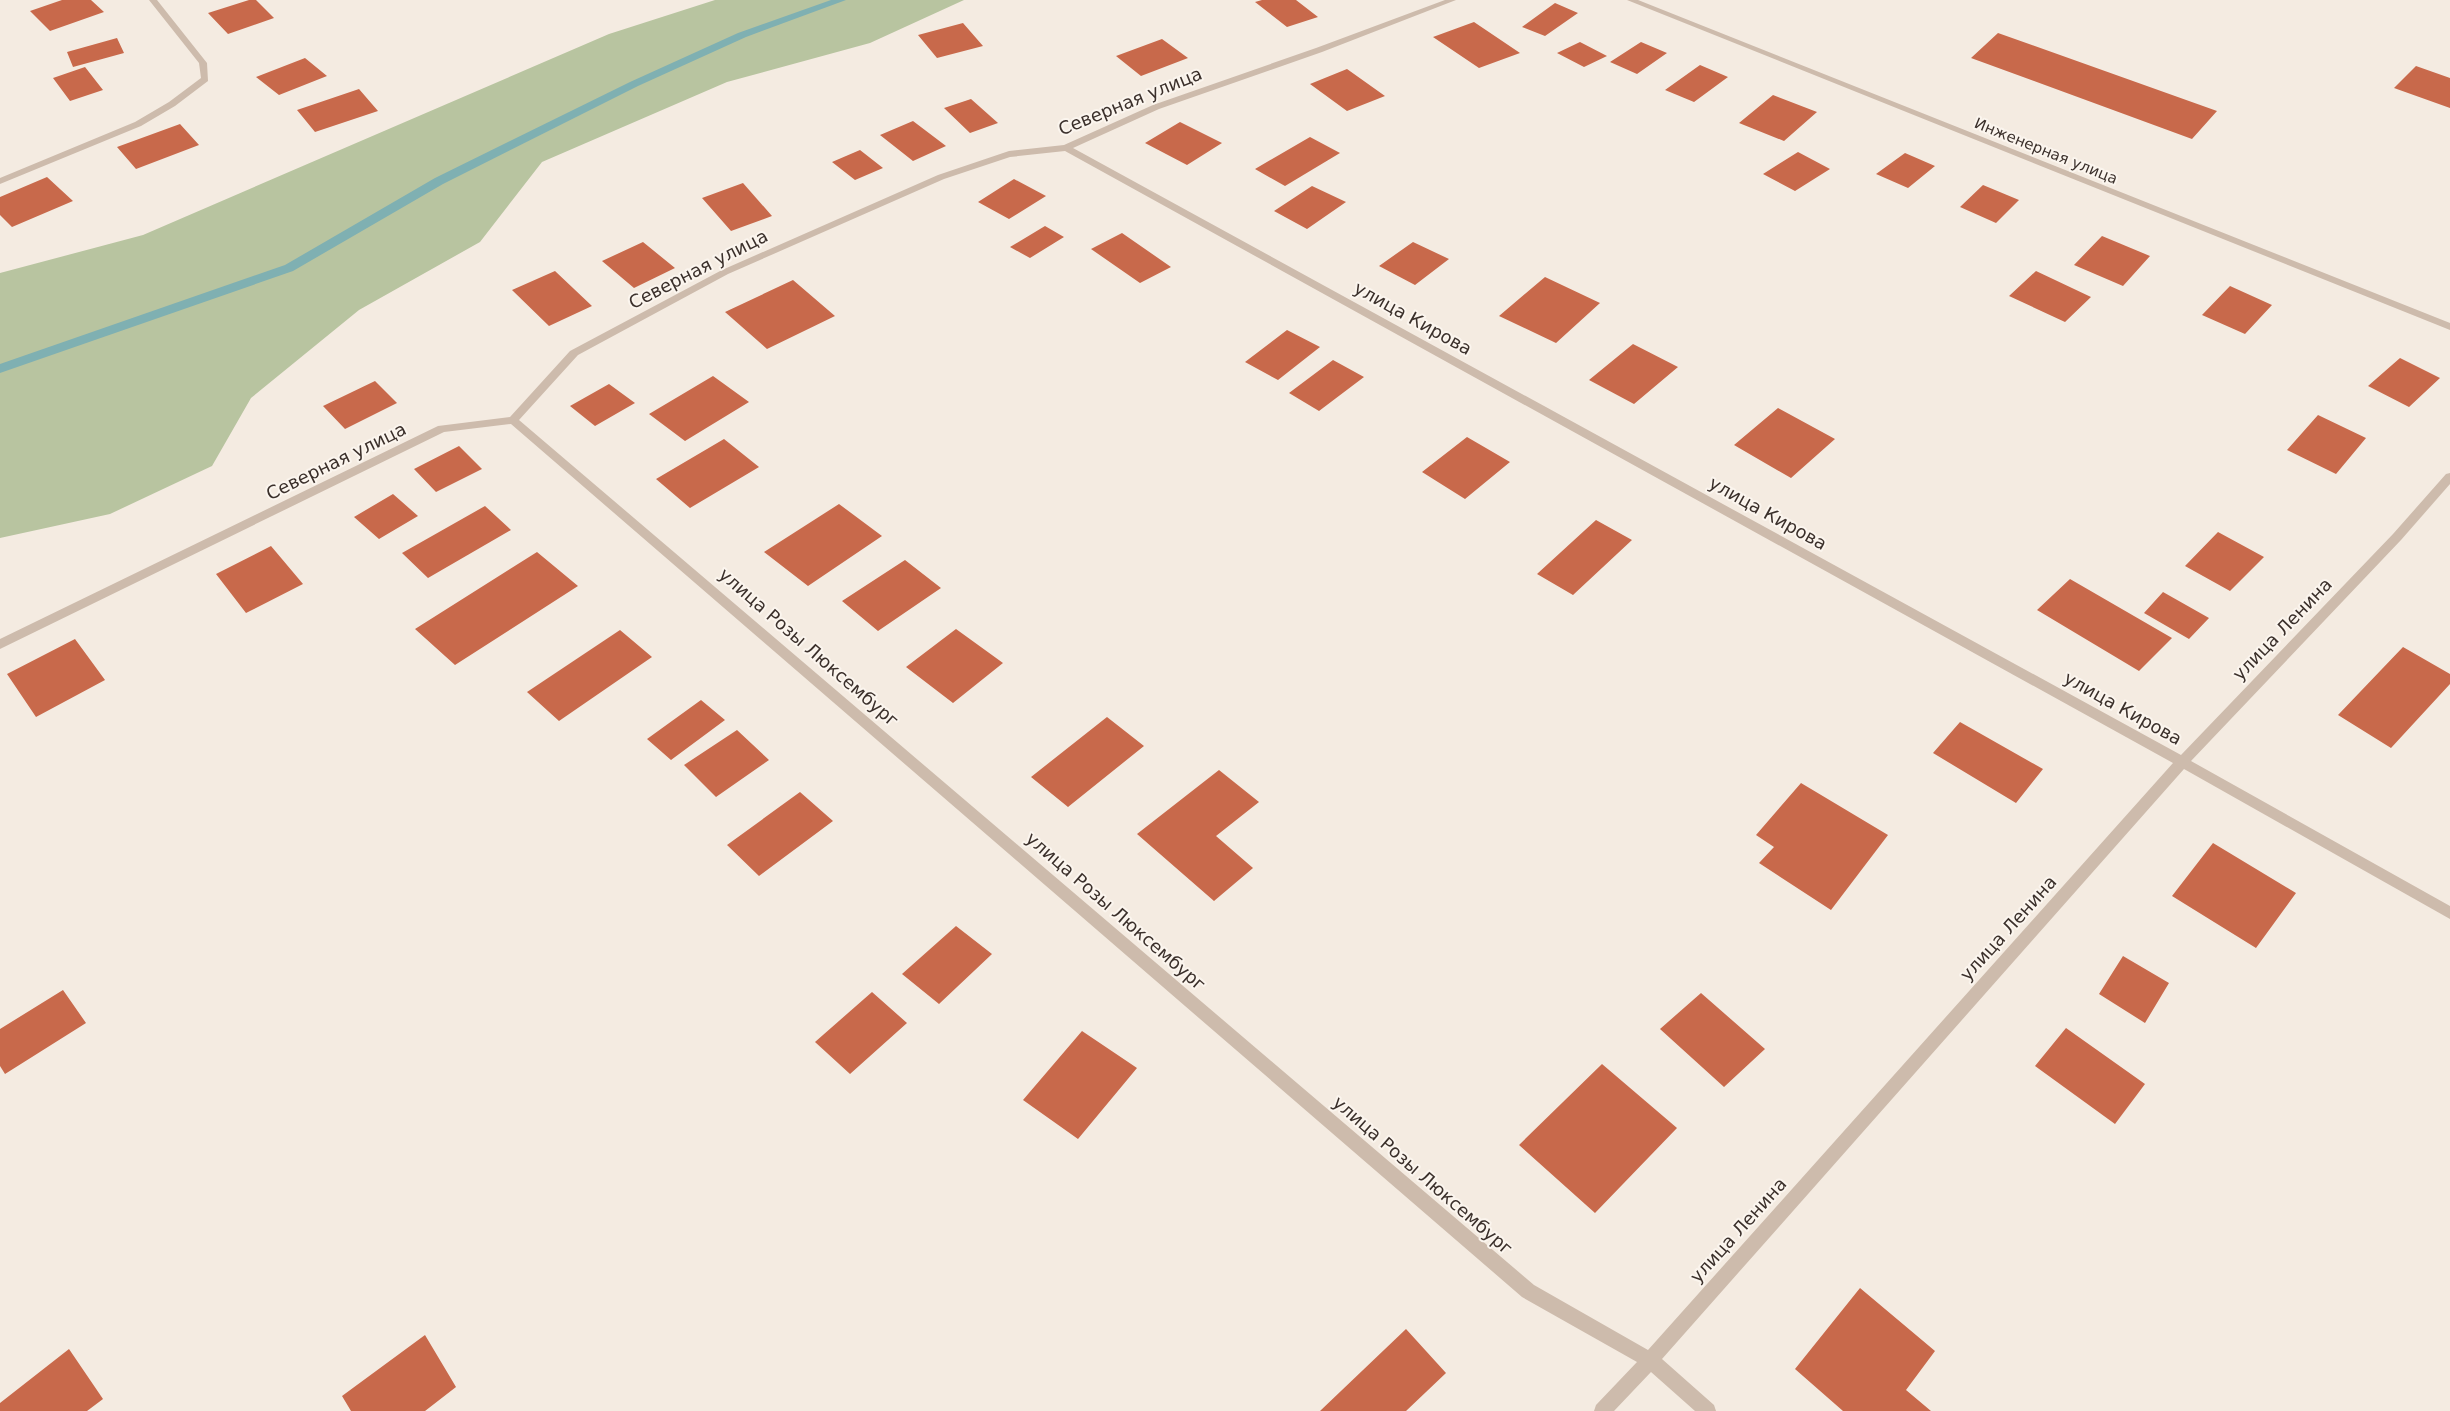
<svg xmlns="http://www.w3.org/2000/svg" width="2450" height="1411" font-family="'DejaVu Sans',sans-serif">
<rect width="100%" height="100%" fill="#f4ebe1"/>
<path fill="#b8c4a0" d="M 715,0 L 964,0 L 870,43 L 727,82 L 542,162 L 480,242 L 359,310 L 251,398 L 212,466 L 110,514 L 0,538 L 0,273 L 143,235 L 609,34 Z"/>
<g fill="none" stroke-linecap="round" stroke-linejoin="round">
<path fill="#7fb0b2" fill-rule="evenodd" d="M 831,0 L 846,0 L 746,37 L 638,86 L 443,184 L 293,271 L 0,373 L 0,364 L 285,265 L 435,178 L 630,82 L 738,33 Z"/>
</g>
<path fill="#c8694b" d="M 62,0 L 91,0 L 104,12 L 50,31 L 30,11 Z
M 249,0 L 256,0 L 274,18 L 228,34 L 208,13 Z
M 1262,0 L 1296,0 L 1318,17 L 1287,27 L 1255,2 Z
M 1555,3 L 1578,13 L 1545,36 L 1522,27 Z
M 1474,22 L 1520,53 L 1479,68 L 1433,37 Z
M 963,23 L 983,46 L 937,58 L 918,35 Z
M 1998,33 L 2217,111 L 2192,139 L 1971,58 Z
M 117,38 L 124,53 L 73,67 L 67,52 Z
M 1162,39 L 1188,58 L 1141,76 L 1116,56 Z
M 1580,42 L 1607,56 L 1584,67 L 1557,53 Z
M 1641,42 L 1667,53 L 1637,74 L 1610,62 Z
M 305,58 L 327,76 L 279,95 L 256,77 Z
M 1700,65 L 1728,77 L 1694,102 L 1665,90 Z
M 2416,66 L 2450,78 L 2450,108 L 2394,88 Z
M 85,67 L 103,90 L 70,101 L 53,78 Z
M 1347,69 L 1385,96 L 1347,111 L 1310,84 Z
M 359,89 L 378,111 L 315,132 L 297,110 Z
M 1773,95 L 1817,112 L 1784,141 L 1739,123 Z
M 971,99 L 998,123 L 970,133 L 944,108 Z
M 913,121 L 946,146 L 913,161 L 880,135 Z
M 1180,122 L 1222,143 L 1187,165 L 1145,143 Z
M 180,124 L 199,145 L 136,169 L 117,147 Z
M 1310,137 L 1340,153 L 1285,186 L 1255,169 Z
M 860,150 L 883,168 L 855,180 L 832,162 Z
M 1798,152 L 1830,169 L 1795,191 L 1763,174 Z
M 1905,153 L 1935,166 L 1908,188 L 1876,174 Z
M 47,177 L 73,201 L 12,227 L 0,215 L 0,197 Z
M 1014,179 L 1046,196 L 1009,219 L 978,202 Z
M 743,183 L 772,216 L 731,231 L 702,198 Z
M 1983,185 L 2019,200 L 1996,223 L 1960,207 Z
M 1312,186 L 1346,202 L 1307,229 L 1274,211 Z
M 1045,226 L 1064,237 L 1030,258 L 1010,247 Z
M 1122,233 L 1171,267 L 1140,283 L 1091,249 Z
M 2102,236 L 2150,256 L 2123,286 L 2074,265 Z
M 643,242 L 675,268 L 634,288 L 602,261 Z
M 1413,242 L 1449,259 L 1415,285 L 1379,266 Z
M 555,271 L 592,306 L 549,326 L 512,290 Z
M 2036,271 L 2091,297 L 2065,322 L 2009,296 Z
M 1545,277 L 1600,303 L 1556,343 L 1499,316 Z
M 793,280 L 835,316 L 767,349 L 725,312 Z
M 2230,286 L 2272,305 L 2245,334 L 2202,315 Z
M 1287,330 L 1320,347 L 1278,380 L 1245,362 Z
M 1633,344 L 1678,367 L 1634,404 L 1589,380 Z
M 2400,358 L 2440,378 L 2409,407 L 2368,386 Z
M 1333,360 L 1364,377 L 1319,411 L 1289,393 Z
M 713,376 L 749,402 L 685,441 L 649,414 Z
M 375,381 L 397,403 L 345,429 L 323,406 Z
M 609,384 L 635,403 L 595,426 L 570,406 Z
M 1778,408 L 1835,439 L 1791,478 L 1734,445 Z
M 2318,415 L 2366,438 L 2336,474 L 2287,450 Z
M 1467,437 L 1510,462 L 1465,499 L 1422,472 Z
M 724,439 L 759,467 L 690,508 L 656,479 Z
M 459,446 L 482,469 L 436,492 L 414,469 Z
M 393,494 L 418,516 L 379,539 L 354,517 Z
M 839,504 L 882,536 L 808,586 L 764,552 Z
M 485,506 L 511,530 L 428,578 L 402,553 Z
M 1596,520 L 1632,540 L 1573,595 L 1537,574 Z
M 2218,532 L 2264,557 L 2230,591 L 2185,566 Z
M 271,546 L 303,584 L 246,613 L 216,574 Z
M 537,552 L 578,586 L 455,665 L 415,629 Z
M 905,560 L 941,588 L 878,631 L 842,601 Z
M 2070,579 L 2172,638 L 2139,671 L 2037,610 Z
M 2163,592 L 2209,618 L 2189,639 L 2144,613 Z
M 956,629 L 1003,663 L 953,703 L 906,667 Z
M 620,630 L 652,657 L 559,721 L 527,692 Z
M 75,639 L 105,680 L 36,717 L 7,674 Z
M 2403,647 L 2450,674 L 2450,684 L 2391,748 L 2338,715 Z
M 701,700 L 725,720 L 671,760 L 647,739 Z
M 1107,717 L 1144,746 L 1068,807 L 1031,777 Z
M 1960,722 L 2043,769 L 2016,803 L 1933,753 Z
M 737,730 L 769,760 L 716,797 L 684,765 Z
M 1219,770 L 1259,802 L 1216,836 L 1253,868 L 1214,901 L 1137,834 Z
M 1801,783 L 1888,835 L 1831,910 L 1759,863 L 1774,847 L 1756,835 Z
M 800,792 L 833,821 L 759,876 L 727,845 Z
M 2213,843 L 2296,893 L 2256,948 L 2172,896 Z
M 956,926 L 992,954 L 939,1004 L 902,974 Z
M 2123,956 L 2169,983 L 2145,1023 L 2099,994 Z
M 63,990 L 86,1023 L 5,1074 L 0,1066 L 0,1029 Z
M 872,992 L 907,1023 L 850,1074 L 815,1042 Z
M 1701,993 L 1765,1049 L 1724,1087 L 1660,1029 Z
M 2066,1028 L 2145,1084 L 2115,1124 L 2035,1066 Z
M 1082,1031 L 1137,1068 L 1078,1139 L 1023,1100 Z
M 1602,1064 L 1677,1128 L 1595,1213 L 1519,1145 Z
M 1860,1288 L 1935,1351 L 1906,1390 L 1931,1411 L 1843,1411 L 1795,1369 Z
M 1406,1329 L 1446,1373 L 1406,1411 L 1320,1411 Z
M 425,1335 L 456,1387 L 425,1411 L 351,1411 L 342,1396 Z
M 69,1349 L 103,1399 L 87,1411 L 0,1411 L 0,1403 Z"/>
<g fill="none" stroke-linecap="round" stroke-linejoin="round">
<path fill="#cdbbac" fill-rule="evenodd" d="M 149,0 L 157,0 L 207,63 L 208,81 L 175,106 L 141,126 L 0,184 L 0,178 L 135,122 L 169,102 L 201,78 L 199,63 Z
M 1445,0 L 1456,0 L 1322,52 L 1159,109 L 1073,148 L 2181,755 L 2393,534 L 2446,474 L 2450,473 L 2450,484 L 2401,540 L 2191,761 L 2450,906 L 2450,919 L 2184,769 L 1662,1359 L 1714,1405 L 1716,1411 L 1695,1411 L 1651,1372 L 1614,1411 L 1594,1411 L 1596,1405 L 1637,1362 L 1522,1297 L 511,424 L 444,432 L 0,649 L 0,639 L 438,426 L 510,417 L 570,351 L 722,270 L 938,175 L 1009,151 L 1064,145 L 1153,105 L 1316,48 ZM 1065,151 L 2173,763 L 1648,1350 L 1534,1285 L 519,420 L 578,355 L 728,274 L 944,179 L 1010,157 Z
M 1627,0 L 1638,0 L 2450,323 L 2450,330 Z"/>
</g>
<g text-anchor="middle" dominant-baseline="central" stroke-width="4" stroke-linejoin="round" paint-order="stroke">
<g font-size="15" fill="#3b302b" stroke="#fbf5ee">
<text transform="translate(2046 151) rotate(22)">Инженерная улица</text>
</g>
<g font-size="18" fill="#3b302b" stroke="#fbf5ee">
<text transform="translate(1130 101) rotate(-22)">Северная улица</text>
<text transform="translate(698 269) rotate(-27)">Северная улица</text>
<text transform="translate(1413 318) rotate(29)">улица Кирова</text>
<text transform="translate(336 461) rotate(-26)">Северная улица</text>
<text transform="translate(1768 513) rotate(29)">улица Кирова</text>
<text transform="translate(2282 629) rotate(-46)">улица Ленина</text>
<text transform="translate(809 647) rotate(41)">улица Розы Люксембург</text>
<text transform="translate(2123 708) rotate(29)">улица Кирова</text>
<text transform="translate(1116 911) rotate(41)">улица Розы Люксембург</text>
<text transform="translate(2008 928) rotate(-48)">улица Ленина</text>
<text transform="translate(1423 1175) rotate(41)">улица Розы Люксембург</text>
<text transform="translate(1738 1230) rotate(-48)">улица Ленина</text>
</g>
</g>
</svg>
